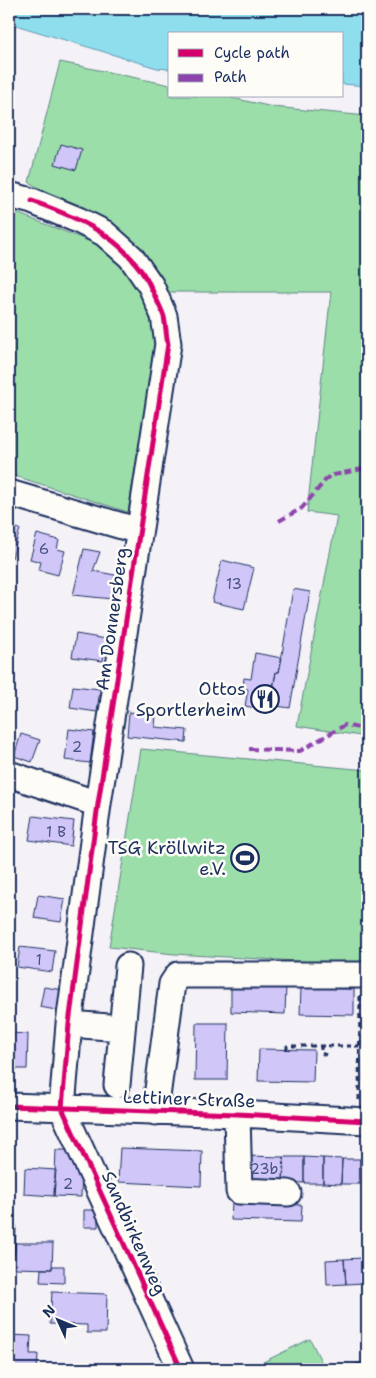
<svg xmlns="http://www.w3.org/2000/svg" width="376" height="1378" font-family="'Shantell Sans',sans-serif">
<rect width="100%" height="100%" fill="#f4f1f7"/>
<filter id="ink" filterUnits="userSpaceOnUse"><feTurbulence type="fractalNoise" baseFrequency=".02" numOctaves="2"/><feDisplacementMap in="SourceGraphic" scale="10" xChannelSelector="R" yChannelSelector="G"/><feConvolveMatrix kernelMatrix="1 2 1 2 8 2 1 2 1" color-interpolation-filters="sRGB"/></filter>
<g filter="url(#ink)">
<path fill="#9cdea9" stroke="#5c8684" d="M 60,62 L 170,85 L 170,96 L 223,96 L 273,107 L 367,116 L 367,737 L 297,726 L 337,516 L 307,512 L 331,292 L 164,292 L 137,251 L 29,182 Z
M 14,212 L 117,252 L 142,284 L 156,343 L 128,512 L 9,474 L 9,231 Z
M 141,749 L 367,770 L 367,965 L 174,954 L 109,947 Z
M 310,1339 L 325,1369 L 249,1369 Z"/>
<path fill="#8fdeed" stroke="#6198b4" d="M 9,9 L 367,9 L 367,86 L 342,84 L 342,34 L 170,34 L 170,69 L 157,68 L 9,23 Z"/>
<path fill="#d1c6f8" stroke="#1b2f5e" d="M 61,144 L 82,150 L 76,170 L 55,164 Z
M 9,526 L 20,529 L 12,558 L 9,557 Z
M 37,534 L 59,540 L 57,549 L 65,551 L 58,575 L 39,570 L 41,562 L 30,559 Z
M 84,549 L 100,552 L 93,571 L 115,575 L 112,599 L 73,595 Z
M 222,560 L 254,568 L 244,609 L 212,602 Z
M 293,589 L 310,592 L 290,708 L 270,705 L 276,672 L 279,672 Z
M 76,634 L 106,639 L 103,661 L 72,657 Z
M 255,653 L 282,658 L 279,672 L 276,672 L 270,705 L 273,705 L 272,711 L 245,706 L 248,689 L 243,688 L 244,678 L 251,679 Z
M 73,686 L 100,689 L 97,712 L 70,708 Z
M 129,712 L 156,715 L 155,727 L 187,730 L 186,742 L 127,736 Z
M 69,729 L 94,732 L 90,763 L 65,760 Z
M 21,734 L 40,740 L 32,762 L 14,756 Z
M 33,816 L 74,821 L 71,846 L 29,840 Z
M 38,895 L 65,899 L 61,922 L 34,918 Z
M 20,947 L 55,951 L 52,972 L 17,967 Z
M 231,985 L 286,986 L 285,1014 L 231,1012 Z
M 44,987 L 64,990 L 61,1011 L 40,1007 Z
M 301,988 L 354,989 L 354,1015 L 300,1014 Z
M 196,1023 L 228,1023 L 227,1080 L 195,1080 Z
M 365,1028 L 367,1028 L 367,1082 L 364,1082 Z
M 9,1033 L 28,1034 L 27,1069 L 9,1069 Z
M 259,1049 L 314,1050 L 313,1082 L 258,1081 Z
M 120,1148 L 202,1151 L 201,1186 L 118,1182 Z
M 56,1150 L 75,1150 L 82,1172 L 81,1197 L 54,1196 Z
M 245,1156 L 284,1157 L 283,1187 L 244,1186 Z
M 284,1157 L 304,1157 L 304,1183 L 283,1182 Z
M 304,1157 L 323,1158 L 323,1183 L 304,1183 Z
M 323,1158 L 342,1159 L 341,1184 L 323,1183 Z
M 342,1159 L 360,1159 L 359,1184 L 341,1184 Z
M 360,1159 L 367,1159 L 367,1185 L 359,1184 Z
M 25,1168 L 56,1170 L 54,1196 L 24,1194 Z
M 232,1203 L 302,1205 L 301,1222 L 231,1220 Z
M 84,1210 L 98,1210 L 98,1227 L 84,1227 Z
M 9,1224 L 16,1225 L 15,1253 L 9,1253 Z
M 15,1243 L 53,1243 L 52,1269 L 15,1268 Z
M 363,1258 L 367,1258 L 367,1283 L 364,1283 Z
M 363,1258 L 364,1283 L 346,1284 L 344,1259 Z
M 344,1259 L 346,1284 L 327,1285 L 326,1260 Z
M 52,1266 L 64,1266 L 64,1283 L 40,1282 L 41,1269 L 52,1269 Z
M 52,1292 L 107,1294 L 106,1333 L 87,1333 L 87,1325 L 50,1324 Z
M 9,1335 L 31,1336 L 30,1354 L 38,1354 L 37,1369 L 9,1369 Z
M 365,1362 L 367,1369 L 348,1369 L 347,1366 Z"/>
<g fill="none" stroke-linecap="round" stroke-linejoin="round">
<defs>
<path id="minor" d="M 9,195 L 32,201 L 78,220 L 104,233 L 131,257 L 151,286 L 164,316 L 168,344 L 98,804 L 69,1024 L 62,1108 L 181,1369
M 9,493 L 139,531
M 9,774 L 98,804
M 69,1024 L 122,1028
M 117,1085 L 128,966
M 9,1106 L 237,1114 L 367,1121
M 155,1112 L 172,984 L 178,975 L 367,975
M 237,1114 L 239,1191 L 288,1193"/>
</defs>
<use href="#minor" stroke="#1b2f5e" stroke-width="29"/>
<path stroke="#1b2f5e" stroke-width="3" stroke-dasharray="5 4" stroke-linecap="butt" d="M 321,1045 L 321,1053 L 326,1055
M 287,1050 L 287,1046 L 359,1046
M 359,1100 L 360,996"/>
<use href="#minor" stroke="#fdfcf7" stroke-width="25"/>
<path stroke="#8e44ad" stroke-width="4" stroke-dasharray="8 4" stroke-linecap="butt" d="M 279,521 L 302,508 L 329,476 L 367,468
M 249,749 L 300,751 L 345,725 L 367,730"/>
<defs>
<path id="cycleway" d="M 32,201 C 85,220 132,241 155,296 C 158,303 162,310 164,317 C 166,326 166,335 168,344 L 98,804 L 69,1024 L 62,1108 L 181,1369
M 9,1106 L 237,1114 L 367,1121"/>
</defs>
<use href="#cycleway" stroke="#fdfcf7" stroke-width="8"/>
<use href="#cycleway" stroke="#d6006c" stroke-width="5"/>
</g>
</g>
<defs>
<symbol id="restaurant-ring" viewBox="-11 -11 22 22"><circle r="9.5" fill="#fdfcf7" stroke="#1b2f5e" stroke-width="1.5"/><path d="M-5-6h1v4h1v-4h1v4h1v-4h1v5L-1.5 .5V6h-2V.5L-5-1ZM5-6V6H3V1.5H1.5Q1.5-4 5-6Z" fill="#1b2f5e"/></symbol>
<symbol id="stadium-ring" viewBox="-11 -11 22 22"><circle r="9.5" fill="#fdfcf7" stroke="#1b2f5e" stroke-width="1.5"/><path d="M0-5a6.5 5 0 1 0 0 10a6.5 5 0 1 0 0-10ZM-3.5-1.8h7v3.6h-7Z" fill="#1b2f5e"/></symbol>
</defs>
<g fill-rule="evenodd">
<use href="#restaurant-ring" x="249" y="683" width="32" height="32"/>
<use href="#stadium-ring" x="229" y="842" width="32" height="32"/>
</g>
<g text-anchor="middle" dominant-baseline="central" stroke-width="5" stroke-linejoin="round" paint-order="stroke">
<g font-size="15" fill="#485584">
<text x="44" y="549">6</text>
<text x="234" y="584">13</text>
<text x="77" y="747">2</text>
<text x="56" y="832">1 B</text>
<text x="39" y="960">1</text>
<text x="264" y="1169">23b</text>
<text x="68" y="1184">2</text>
</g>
<g font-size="18" fill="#1b2f5e" stroke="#fdfcf7">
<text transform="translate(112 619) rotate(-82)">Am Donnersberg</text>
<text transform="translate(189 1099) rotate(2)">Lettiner Straße</text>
<text transform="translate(134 1233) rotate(66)">Sandbirkenweg</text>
</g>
<g font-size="18" fill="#1b2f5e" stroke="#fdfcf7" text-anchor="end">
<text x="246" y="689">Ottos<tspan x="246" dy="21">Sportlerheim</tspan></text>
<text x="226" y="848">TSG Kröllwitz<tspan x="226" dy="21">e.V.</tspan></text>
</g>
</g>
<rect width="376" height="1378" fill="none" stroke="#fdfcf7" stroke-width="30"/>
<rect x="15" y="15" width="346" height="1348" fill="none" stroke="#1b2f5e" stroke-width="2" filter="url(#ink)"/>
<rect x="168" y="32" width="175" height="65" fill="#fdfcf7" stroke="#a3aaba"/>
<rect x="178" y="49" width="25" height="8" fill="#d6006c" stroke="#a3aaba"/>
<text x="214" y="58" font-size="15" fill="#1b2f5e">Cycle path</text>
<rect x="178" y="74" width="25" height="8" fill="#8e44ad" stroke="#a3aaba"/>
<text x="214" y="82" font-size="15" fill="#1b2f5e">Path</text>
<g transform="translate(58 1320) rotate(314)" stroke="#fdfcf7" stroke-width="4" paint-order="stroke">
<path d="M0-4L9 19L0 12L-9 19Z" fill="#1b2f5e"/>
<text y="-8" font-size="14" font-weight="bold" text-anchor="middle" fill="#1b2f5e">N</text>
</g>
</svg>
